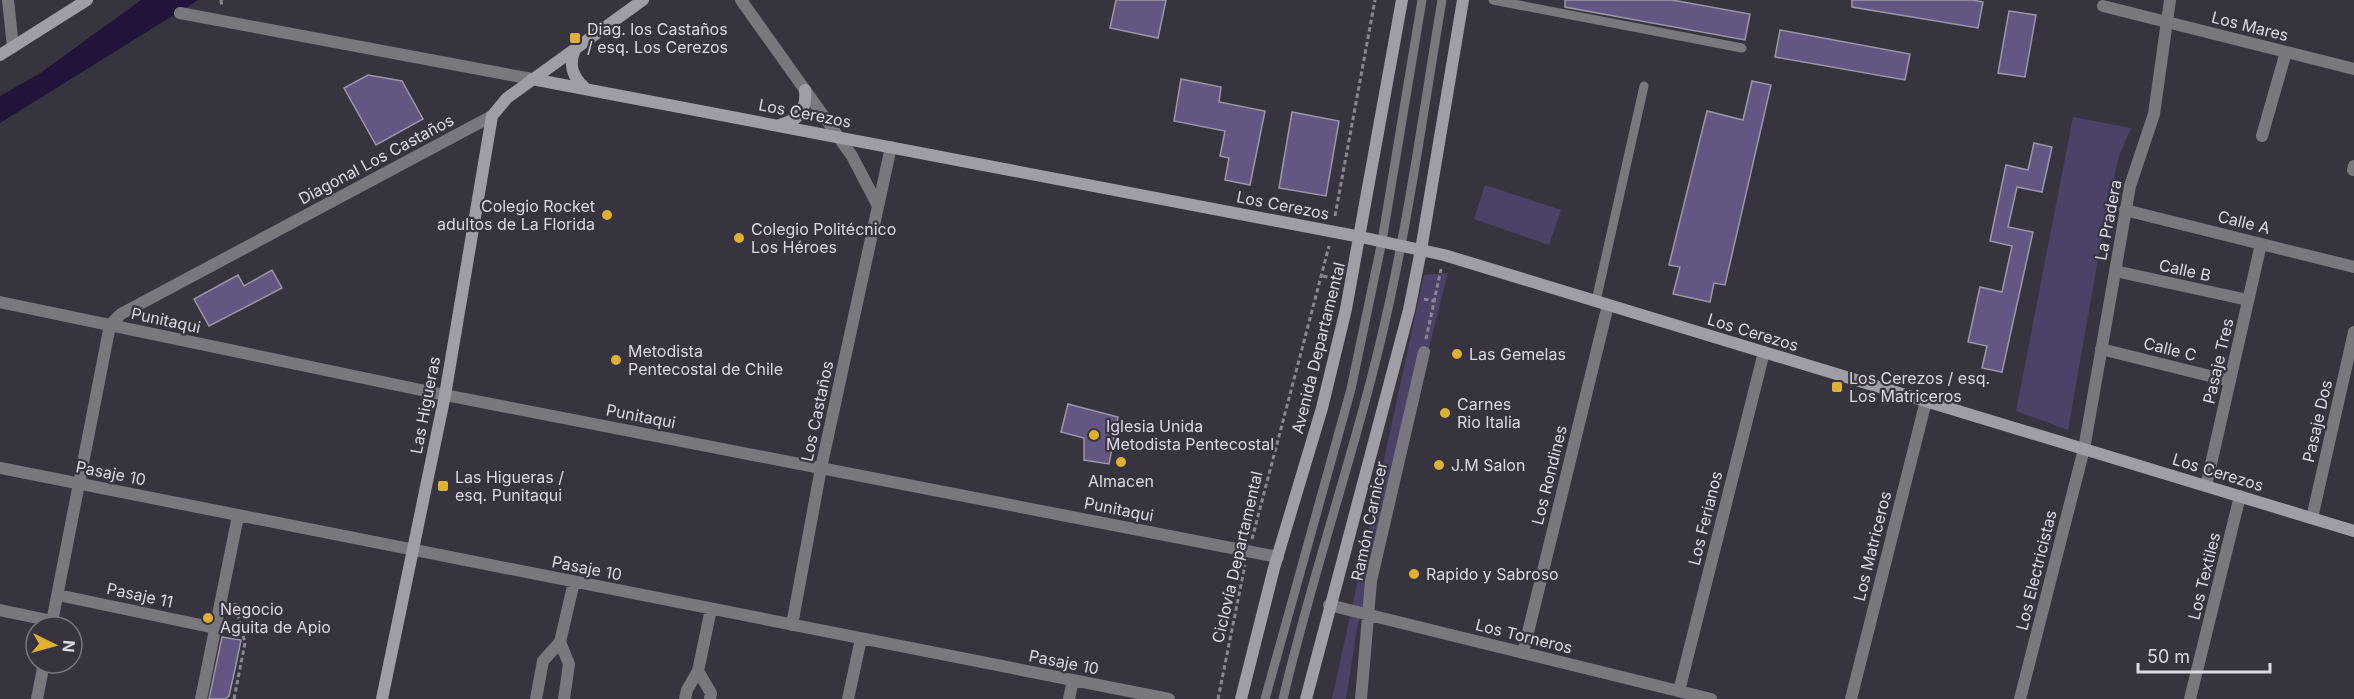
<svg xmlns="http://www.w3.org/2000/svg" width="2354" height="699" font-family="Inter,sans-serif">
<rect width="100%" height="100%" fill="#373440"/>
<path fill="#4c4167" d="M 2073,117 L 2131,128 L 2119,156 L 2106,214 L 2068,430 L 2016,411 Z
M 1485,185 L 1561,210 L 1549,245 L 1474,219 Z
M 1448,273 L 1357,629 L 1346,699 L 1332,699 L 1424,275 Z"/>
<path fill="#211339" d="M 141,0 L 198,0 L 0,123 L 0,96 L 39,74 Z"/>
<path fill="#645682" stroke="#9b97a5" stroke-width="1.5" d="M 1116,0 L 1166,0 L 1158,38 L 1110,28 Z
M 1565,0 L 1672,0 L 1750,14 L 1745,40 L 1565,7 Z
M 1852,0 L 1973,0 L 1983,2 L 1978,28 L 1852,7 Z
M 2009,11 L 2036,15 L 2025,77 L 1998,73 Z
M 1780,30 L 1910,54 L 1905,80 L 1775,57 Z
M 368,75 L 402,81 L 423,119 L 376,145 L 344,88 Z
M 1181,79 L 1221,87 L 1219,102 L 1265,111 L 1250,185 L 1225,180 L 1229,158 L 1220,156 L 1225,131 L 1174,121 Z
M 1752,81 L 1771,85 L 1725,285 L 1714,283 L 1710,302 L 1673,294 L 1680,267 L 1669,265 L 1707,111 L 1743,120 Z
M 1292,112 L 1339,121 L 1326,196 L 1279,188 Z
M 2034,143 L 2052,147 L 2042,192 L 2017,187 L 2008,227 L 2033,232 L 2002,372 L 1982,368 L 1987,346 L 1968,342 L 1980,287 L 2002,292 L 2012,246 L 1990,241 L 2006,165 L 2028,170 Z
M 272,270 L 282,288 L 209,326 L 194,299 L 238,275 L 244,286 Z
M 1068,404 L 1118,417 L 1109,464 L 1084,460 L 1084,438 L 1061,432 Z
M 222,637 L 241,640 L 235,669 L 229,696 L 225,699 L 209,699 Z"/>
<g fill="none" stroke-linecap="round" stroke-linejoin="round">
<path stroke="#8a8791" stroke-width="3" stroke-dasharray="4.5 3" stroke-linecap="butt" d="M 221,0 L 222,7
M 1335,216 L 1375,0
M 1323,276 L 1336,279
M 1424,299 L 1434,301
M 1426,339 L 1441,269
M 1252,539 L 1329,246
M 234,699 L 245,643 L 235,603
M 1218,699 L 1245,565"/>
<path stroke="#7a787e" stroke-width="9" d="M 1493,0 L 1742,48
M 1596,301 L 1644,86
M 1265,699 L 1351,389 L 1382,241 L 1422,0
M 1283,699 C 1314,566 1360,438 1389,304 C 1411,204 1425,101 1442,0"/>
<path stroke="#7a787e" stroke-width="12" d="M 8,0 L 13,47
M 741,0 L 852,156 L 877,204
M 2103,6 L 2354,69
M 180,13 L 532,79
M 2262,136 L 2286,52
M 2353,170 L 2354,166
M 2125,210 L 2354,267
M 2115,271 L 2248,300
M 0,302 L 445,395 L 1278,557
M 2101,349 L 2230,381
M 0,468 L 1169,699
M 2206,486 L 2261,244
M 2312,518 L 2354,332
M 58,595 L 215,628
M 1329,605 L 1711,699
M 0,610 L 52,621
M 792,625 L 821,468 L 891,147
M 51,627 L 110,325 L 121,314 L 492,116
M 1523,653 L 1608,305
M 1679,691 L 1764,352
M 37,699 L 44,663
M 201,699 L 238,516
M 536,699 L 543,661 L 560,642
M 564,699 L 569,664 L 560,642 L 574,582
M 685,699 L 687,690 L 698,671
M 710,699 L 711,693 L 698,671 L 711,609
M 848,699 L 861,639
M 1069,699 L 1073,680
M 1361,699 L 1371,581 L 1424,352
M 1851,699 L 1926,401
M 2020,699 L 2084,449 L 2130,186 L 2154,114 L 2170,0
M 2190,699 L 2240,496"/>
<path stroke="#a09da7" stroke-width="12" d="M 577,46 C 568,62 571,75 584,87
M 0,55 L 87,0
M 532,79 L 1361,237 L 1444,255 L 2354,531
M 779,125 C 798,121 807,110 805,90
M 382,699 L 445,395 L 492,116 L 507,98 L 643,0
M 1241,699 L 1274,568 L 1322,408 L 1346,309 L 1402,0
M 1306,699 L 1409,310 L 1421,250 L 1463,0"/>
</g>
<g fill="#deb133" stroke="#373440" stroke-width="2">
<rect x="569" y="32" width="12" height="12" rx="3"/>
<circle cx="607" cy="215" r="6"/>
<circle cx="739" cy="238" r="6"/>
<circle cx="1457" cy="354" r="6"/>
<circle cx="616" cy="360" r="6"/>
<rect x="1831" y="381" width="12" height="12" rx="3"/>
<circle cx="1445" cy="413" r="6"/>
<circle cx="1094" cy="435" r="6"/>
<circle cx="1121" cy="462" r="6"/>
<circle cx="1439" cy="465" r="6"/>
<rect x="437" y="480" width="12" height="12" rx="3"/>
<circle cx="1414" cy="574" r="6"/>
<circle cx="208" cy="618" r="6"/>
</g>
<g text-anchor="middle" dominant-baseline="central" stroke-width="4.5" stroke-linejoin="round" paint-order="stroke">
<g font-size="16" fill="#dbd9e1" stroke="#373440">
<text transform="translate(2250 26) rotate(14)">Los Mares</text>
<text transform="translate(805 113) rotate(11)">Los Cerezos</text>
<text transform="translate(376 159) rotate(-28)">Diagonal Los Castaños</text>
<text transform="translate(1283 205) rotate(11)">Los Cerezos</text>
<text transform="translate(2108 220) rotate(-79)">La Pradera</text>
<text transform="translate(2244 222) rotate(14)">Calle A</text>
<text transform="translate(2185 270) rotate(12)">Calle B</text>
<text transform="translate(166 320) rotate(12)">Punitaqui</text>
<text transform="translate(1753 332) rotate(17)">Los Cerezos</text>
<text transform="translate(1318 348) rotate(-76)">Avenida Departamental</text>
<text transform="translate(2170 349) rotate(14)">Calle C</text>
<text transform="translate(2218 361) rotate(-77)">Pasaje Tres</text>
<text transform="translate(425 405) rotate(-79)">Las Higueras</text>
<text transform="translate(817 411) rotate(-78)">Los Castaños</text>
<text transform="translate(641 416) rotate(11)">Punitaqui</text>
<text transform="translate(2317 421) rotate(-77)">Pasaje Dos</text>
<text transform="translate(2218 472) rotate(17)">Los Cerezos</text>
<text transform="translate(111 473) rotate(11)">Pasaje 10</text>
<text transform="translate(1549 475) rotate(-76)">Los Rondines</text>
<text transform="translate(1119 509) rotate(11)">Punitaqui</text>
<text transform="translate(1705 518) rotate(-76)">Los Ferianos</text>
<text transform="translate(1369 521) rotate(-78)">Ramón Carnicer</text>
<text transform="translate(1872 546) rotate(-76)">Los Matriceros</text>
<text transform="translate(1237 557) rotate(-77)">Ciclovía Departamental</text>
<text transform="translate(587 568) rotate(11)">Pasaje 10</text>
<text transform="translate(2036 570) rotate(-76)">Los Electricistas</text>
<text transform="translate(2204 576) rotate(-76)">Los Textiles</text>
<text transform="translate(140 595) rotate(12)">Pasaje 11</text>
<text transform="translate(1524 636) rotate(14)">Los Torneros</text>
<text transform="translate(1064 662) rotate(11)">Pasaje 10</text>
</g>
<g font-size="16" fill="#dbd9e1" stroke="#373440" text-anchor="start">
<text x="587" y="29">Diag. los Castaños<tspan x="587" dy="18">/ esq. Los Cerezos</tspan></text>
<text x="595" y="206" text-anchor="end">Colegio Rocket<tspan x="595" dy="18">adultos de La Florida</tspan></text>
<text x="751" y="229">Colegio Politécnico<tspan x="751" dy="18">Los Héroes</tspan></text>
<text x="628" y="351">Metodista<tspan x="628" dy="18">Pentecostal de Chile</tspan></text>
<text x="1469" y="354">Las Gemelas</text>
<text x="1849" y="378">Los Cerezos / esq.<tspan x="1849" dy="18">Los Matriceros</tspan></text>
<text x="1457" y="404">Carnes<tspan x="1457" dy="18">Rio Italia</tspan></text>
<text x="1106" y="426">Iglesia Unida<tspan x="1106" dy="18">Metodista Pentecostal</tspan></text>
<text x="1451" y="465">J.M Salon</text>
<text x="455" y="477">Las Higueras /<tspan x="455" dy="18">esq. Punitaqui</tspan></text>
<text x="1121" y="481" text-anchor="middle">Almacen</text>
<text x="1426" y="574">Rapido y Sabroso</text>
<text x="220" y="609">Negocio<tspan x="220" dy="18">Aguita de Apio</tspan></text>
</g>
</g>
<g transform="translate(54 645) rotate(95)"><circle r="28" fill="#373440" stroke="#797680" stroke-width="1.5"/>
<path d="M0-4.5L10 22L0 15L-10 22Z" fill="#deb133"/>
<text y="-9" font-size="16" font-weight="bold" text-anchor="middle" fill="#dbd9e1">N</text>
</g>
<path d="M2138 663v9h132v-9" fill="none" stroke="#dbd9e1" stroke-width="3"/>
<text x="2147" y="663" font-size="18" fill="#dbd9e1" stroke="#373440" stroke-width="4.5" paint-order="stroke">50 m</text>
</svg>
